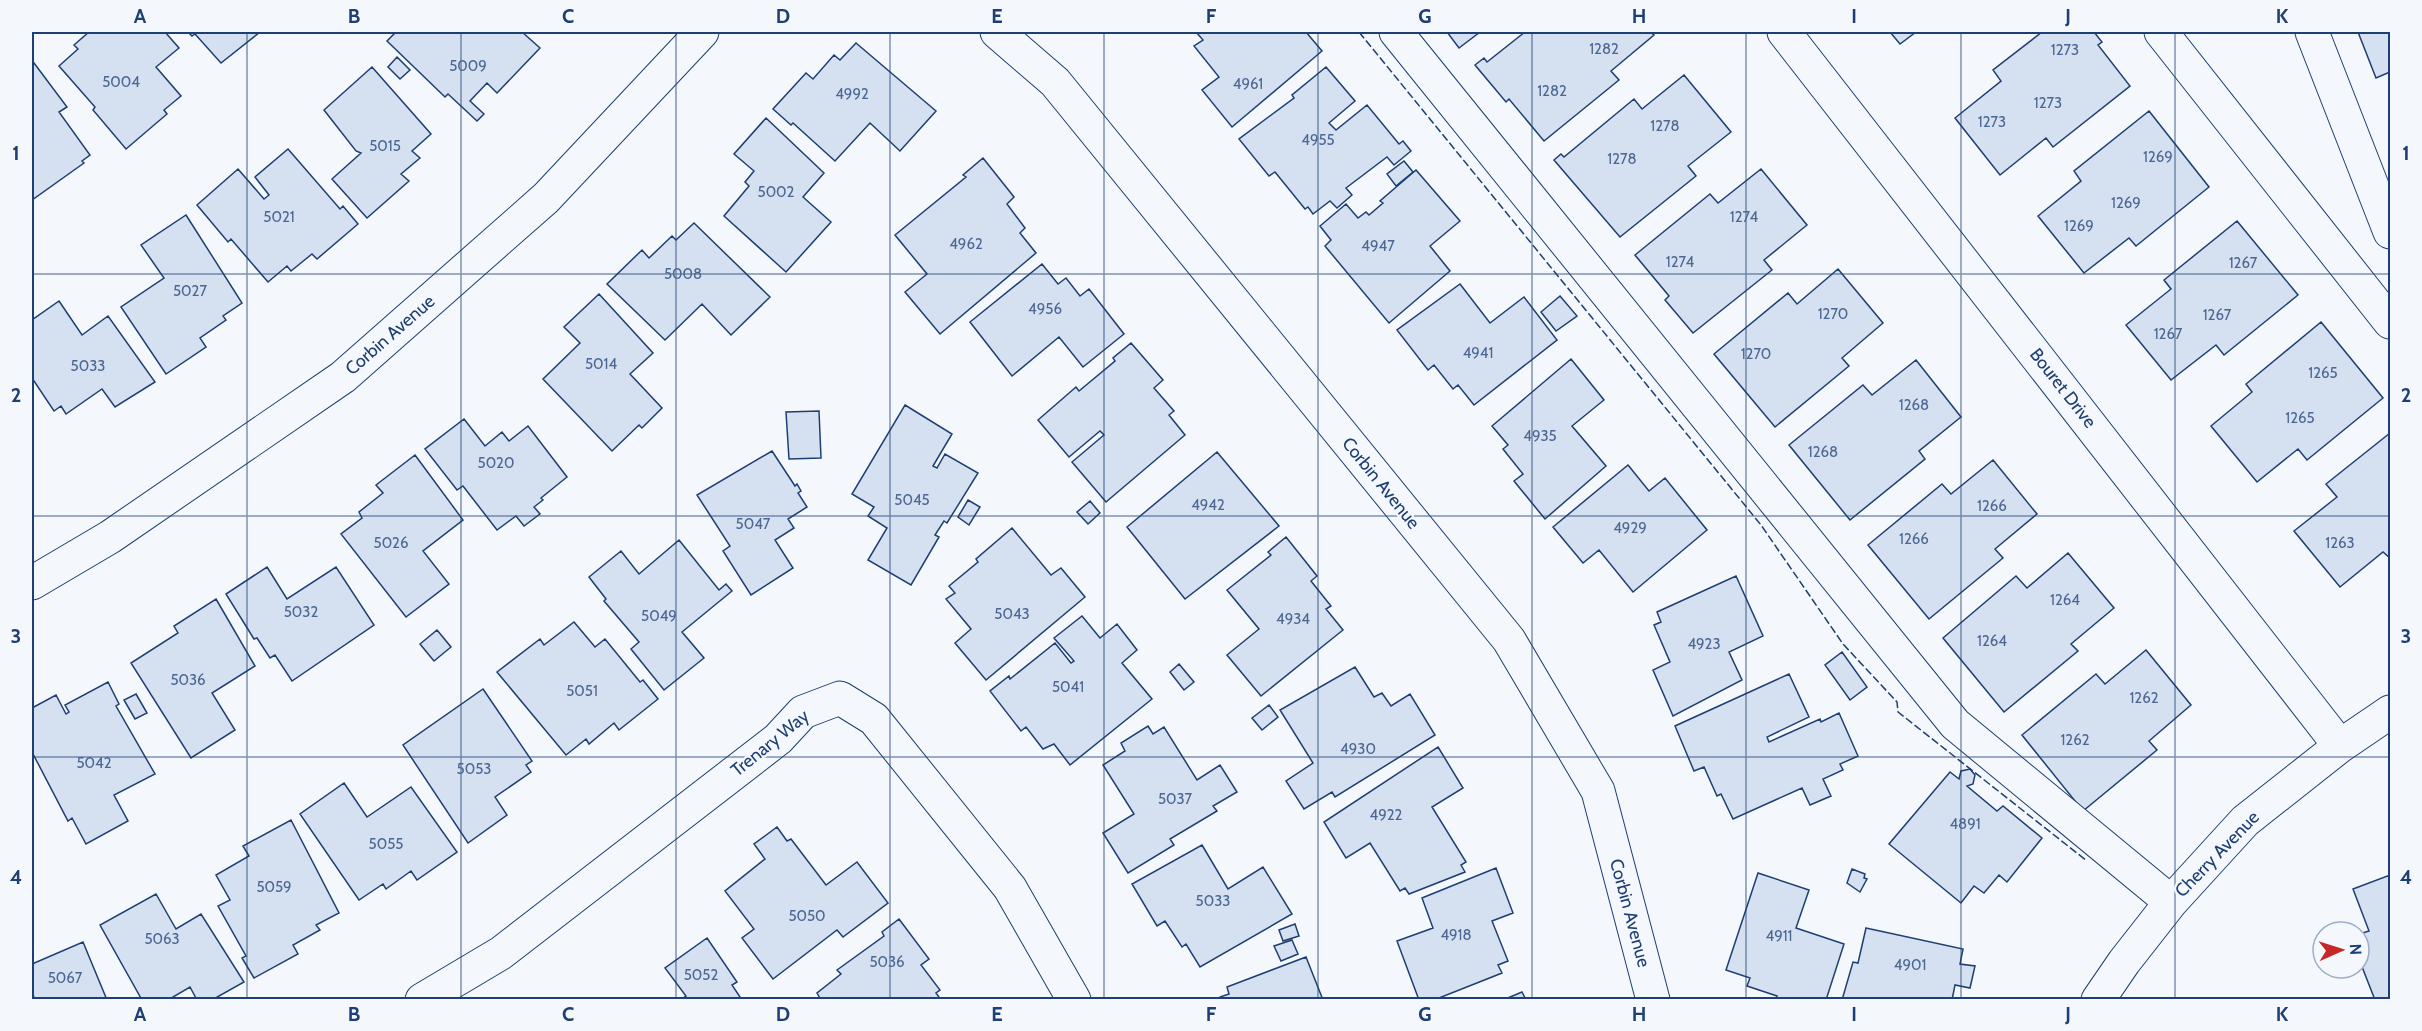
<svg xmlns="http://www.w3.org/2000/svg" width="2422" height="1031" font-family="Cabin,sans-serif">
<rect width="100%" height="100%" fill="#f4f7fb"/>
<path fill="#d5e0f0" stroke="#1d3f73" stroke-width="1.5" d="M 89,32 L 165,32 L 179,48 L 156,67 L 181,96 L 164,110 L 167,114 L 126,149 L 93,110 L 95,107 L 59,66 L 78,49 L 74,45 Z
M 188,32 L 260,32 L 221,63 L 195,34 L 192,36 Z
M 396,32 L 522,32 L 540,48 L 497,93 L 487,83 L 470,101 L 484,114 L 477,121 L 448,94 L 445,97 L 387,41 Z
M 1196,32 L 1306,32 L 1322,51 L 1232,127 L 1202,90 L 1219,77 L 1194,46 L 1203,40 Z
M 1447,32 L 1480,32 L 1459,48 Z
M 1525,32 L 1650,32 L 1654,35 L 1611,71 L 1619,80 L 1544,141 L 1509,99 L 1506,102 L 1475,65 L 1484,58 L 1487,62 Z
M 1890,32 L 1916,32 L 1900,44 Z
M 2042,32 L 2094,32 L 2102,42 L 2098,45 L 2130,86 L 2053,147 L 2046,138 L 2000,175 L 1955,118 L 2001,81 L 1993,70 Z
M 2358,32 L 2390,32 L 2390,72 L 2376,78 Z
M 856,43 L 936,111 L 900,151 L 870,123 L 835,161 L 793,123 L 791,125 L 773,109 L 806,73 L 813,79 L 834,55 L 840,60 Z
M 397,57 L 410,70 L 400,79 L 388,67 Z
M 34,63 L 67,107 L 59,112 L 90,155 L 82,161 L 84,163 L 32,200 L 32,65 Z
M 372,67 L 431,134 L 412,151 L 420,158 L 401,174 L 409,181 L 367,218 L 332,179 L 361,153 L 356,151 L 324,110 Z
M 1326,67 L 1355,101 L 1329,123 L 1336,130 L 1367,105 L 1399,144 L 1403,141 L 1411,151 L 1394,165 L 1387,157 L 1346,188 L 1352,195 L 1337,208 L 1330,201 L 1313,214 L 1308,207 L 1305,209 L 1275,172 L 1269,176 L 1239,139 L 1294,98 L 1292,95 Z
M 1684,75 L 1731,132 L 1688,166 L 1696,176 L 1620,237 L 1554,160 L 1561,154 L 1564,157 L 1634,99 L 1642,109 Z
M 2149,111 L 2209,187 L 2136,246 L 2129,238 L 2084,273 L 2038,216 L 2081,181 L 2074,171 Z
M 766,118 L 824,173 L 803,197 L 831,222 L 786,272 L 724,216 L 749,186 L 745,182 L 754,171 L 734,154 Z
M 288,149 L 340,209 L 343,206 L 358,224 L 317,259 L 312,254 L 291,271 L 287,266 L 268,282 L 231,239 L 228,242 L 197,205 L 238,169 L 264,199 L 269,195 L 255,177 Z
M 983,158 L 1014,197 L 1007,204 L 1025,228 L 1020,233 L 1036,253 L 940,334 L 905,292 L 927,274 L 895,235 L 966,177 L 963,175 Z
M 1404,161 L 1413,172 L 1396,186 L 1387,174 Z
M 1761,169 L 1807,225 L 1764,260 L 1772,270 L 1693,333 L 1665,300 L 1669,296 L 1635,255 L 1710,194 L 1718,203 Z
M 1416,170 L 1460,221 L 1430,246 L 1450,271 L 1389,323 L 1325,246 L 1331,240 L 1320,226 L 1346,204 L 1358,218 L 1366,212 L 1369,215 L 1383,203 L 1380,201 Z
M 186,215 L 242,303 L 223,316 L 226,320 L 200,338 L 206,347 L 166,374 L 121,307 L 164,278 L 141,245 Z
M 2237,221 L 2298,295 L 2224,355 L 2216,345 L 2171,380 L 2126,325 L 2171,289 L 2164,280 Z
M 694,223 L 770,297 L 731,335 L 702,304 L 665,340 L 607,284 L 642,250 L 649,258 L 672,236 L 676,240 Z
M 1042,264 L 1058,284 L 1066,278 L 1080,296 L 1089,289 L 1124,334 L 1083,367 L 1059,337 L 1012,376 L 970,322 Z
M 1838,269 L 1883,323 L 1842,358 L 1849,366 L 1775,427 L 1714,354 L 1788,293 L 1797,304 Z
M 1460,284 L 1490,323 L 1524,297 L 1557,340 L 1474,405 L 1458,385 L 1453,389 L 1434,365 L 1428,370 L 1397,330 Z
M 599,294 L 653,353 L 630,374 L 662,408 L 642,428 L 639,425 L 612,451 L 543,379 L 580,343 L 564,327 Z
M 1560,296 L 1577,316 L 1556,331 L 1541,312 Z
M 59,301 L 82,335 L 108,316 L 155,382 L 115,407 L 102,389 L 66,414 L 61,406 L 54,411 L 32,378 L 32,320 Z
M 2321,322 L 2383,398 L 2307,460 L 2298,449 L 2257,482 L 2211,426 L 2252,392 L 2246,384 Z
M 1131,343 L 1163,380 L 1154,388 L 1174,411 L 1169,415 L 1185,435 L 1106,502 L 1072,462 L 1104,435 L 1100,431 L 1069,457 L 1038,420 L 1076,387 L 1079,391 L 1115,361 L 1113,358 Z
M 1571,359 L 1604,400 L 1572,426 L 1606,466 L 1545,519 L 1514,481 L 1523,474 L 1503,449 L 1508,445 L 1492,426 Z
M 1916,360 L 1961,417 L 1919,451 L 1925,459 L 1850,520 L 1789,445 L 1863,385 L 1872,395 Z
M 905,405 L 952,434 L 933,466 L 937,468 L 945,454 L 978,473 L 947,523 L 944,521 L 935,535 L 939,537 L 911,585 L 868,560 L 887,528 L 868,516 L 874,507 L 852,494 Z
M 819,411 L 821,458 L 789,459 L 786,412 Z
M 464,419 L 485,446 L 502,432 L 509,441 L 528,426 L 567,477 L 541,498 L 543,500 L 534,507 L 540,514 L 524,526 L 516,516 L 497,530 L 463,486 L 457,490 L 425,449 Z
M 2390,433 L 2390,558 L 2383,552 L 2340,587 L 2294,531 L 2337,497 L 2326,484 Z
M 772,451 L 795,486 L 797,484 L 801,491 L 798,493 L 807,507 L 788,519 L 794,528 L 775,540 L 793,568 L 751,595 L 723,551 L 730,546 L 697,495 Z
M 1217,452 L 1279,526 L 1185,599 L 1127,527 Z
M 415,455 L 463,520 L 423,551 L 449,584 L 406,617 L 341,534 L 362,518 L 359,512 L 383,493 L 376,485 Z
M 1993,460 L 2037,514 L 1995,549 L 2003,558 L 1929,619 L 1868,545 L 1942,484 L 1951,494 Z
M 1628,465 L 1649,491 L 1665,478 L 1707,530 L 1633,592 L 1599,550 L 1583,563 L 1553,527 Z
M 968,500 L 980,507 L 969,525 L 958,517 Z
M 1090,501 L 1100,513 L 1088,524 L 1077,512 Z
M 1012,528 L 1051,575 L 1061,568 L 1085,597 L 986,680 L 955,643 L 971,629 L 946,599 L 955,593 L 949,586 L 978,562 L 976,559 Z
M 1286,537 L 1317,576 L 1311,581 L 1331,606 L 1326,609 L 1343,630 L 1261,696 L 1227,655 L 1259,629 L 1227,590 L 1271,555 L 1268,552 Z
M 679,540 L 719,590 L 726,584 L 732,591 L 682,632 L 704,658 L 664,690 L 631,649 L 639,642 L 604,601 L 606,599 L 589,577 L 621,551 L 639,574 Z
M 2068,553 L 2114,608 L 2071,644 L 2078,651 L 2004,712 L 1943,638 L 2016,576 L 2027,588 Z
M 267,567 L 287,599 L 336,567 L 374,625 L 292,681 L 275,655 L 270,658 L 257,638 L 254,639 L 226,594 Z
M 1736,576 L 1763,636 L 1729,652 L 1742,680 L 1673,716 L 1653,670 L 1670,662 L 1654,625 L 1661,622 L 1657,612 Z
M 216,599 L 255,666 L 212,693 L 235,730 L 191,758 L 131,663 L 178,633 L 174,626 Z
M 1082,616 L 1100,638 L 1117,624 L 1137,650 L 1122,663 L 1152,699 L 1070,765 L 1054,744 L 1043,749 L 1026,727 L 1021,731 L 990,691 L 1009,676 L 1010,679 L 1055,643 L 1071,663 L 1074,661 L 1054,638 Z
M 574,622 L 595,647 L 605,639 L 640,682 L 643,680 L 658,699 L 619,730 L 614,723 L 589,744 L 586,739 L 566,755 L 497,672 L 540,639 L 544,645 Z
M 437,630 L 451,647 L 434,661 L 420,644 Z
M 2146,650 L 2191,705 L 2149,741 L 2157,750 L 2083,811 L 2022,735 L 2096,674 L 2105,684 Z
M 1842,652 L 1867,687 L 1850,700 L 1825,665 Z
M 1179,664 L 1194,682 L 1184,690 L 1170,672 Z
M 1355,667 L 1374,697 L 1382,693 L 1391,706 L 1410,694 L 1435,735 L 1335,797 L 1332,792 L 1304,809 L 1286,781 L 1313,763 L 1280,710 Z
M 1789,674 L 1809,717 L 1767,737 L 1769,742 L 1820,719 L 1821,722 L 1839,713 L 1858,756 L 1840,764 L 1843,770 L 1823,779 L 1831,796 L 1810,805 L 1802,788 L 1733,819 L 1721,794 L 1717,796 L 1704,767 L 1694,771 L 1675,726 Z
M 108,682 L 119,704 L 116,706 L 155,774 L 114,795 L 128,821 L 86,844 L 72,818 L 68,821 L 32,752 L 32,708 L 56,695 L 66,714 L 69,712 L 65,705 Z
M 483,689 L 532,761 L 526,765 L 531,772 L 495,797 L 507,815 L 468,843 L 403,745 Z
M 136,694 L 147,713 L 135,719 L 124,700 Z
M 1269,705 L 1278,717 L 1262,730 L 1252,718 Z
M 1148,726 L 1153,734 L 1164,727 L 1197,780 L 1220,765 L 1237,792 L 1213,806 L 1217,811 L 1170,839 L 1174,845 L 1128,873 L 1103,833 L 1134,814 L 1103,765 L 1125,751 L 1121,743 Z
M 1438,747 L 1463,788 L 1432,807 L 1466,862 L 1461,865 L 1465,872 L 1409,894 L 1405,888 L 1400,891 L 1370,843 L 1346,858 L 1324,822 Z
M 1970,769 L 1975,775 L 1973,784 L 1967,786 L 1997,811 L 2003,806 L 2042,838 L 2007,882 L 1999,875 L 1984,893 L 1974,886 L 1961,903 L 1889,844 L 1950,772 L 1959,779 L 1961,771 Z
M 344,783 L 367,817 L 411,787 L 457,852 L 417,880 L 411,871 L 386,889 L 383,884 L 359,900 L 300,814 Z
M 291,820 L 339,913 L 316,925 L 320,930 L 293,945 L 298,954 L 254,978 L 242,958 L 246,956 L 218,906 L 230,900 L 216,875 L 249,856 L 243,846 Z
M 777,827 L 787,841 L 791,839 L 826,885 L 857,862 L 888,903 L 843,937 L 837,930 L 773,979 L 742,938 L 754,929 L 725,891 L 765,859 L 754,844 Z
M 1202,845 L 1228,889 L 1263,867 L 1292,914 L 1200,967 L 1186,944 L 1182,947 L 1165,921 L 1157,926 L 1132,884 Z
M 1496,868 L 1513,913 L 1492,921 L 1508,961 L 1498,965 L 1502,973 L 1434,1000 L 1419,1000 L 1397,941 L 1433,928 L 1422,898 Z
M 1852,869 L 1865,874 L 1864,878 L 1867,879 L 1860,892 L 1847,883 Z
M 1758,873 L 1809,890 L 1796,928 L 1844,944 L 1826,1000 L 1775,1000 L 1777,996 L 1747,986 L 1750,978 L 1726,970 Z
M 2390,875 L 2390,1000 L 2375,1000 L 2359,959 L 2359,934 L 2369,931 L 2353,889 Z
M 156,894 L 176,929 L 201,914 L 244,982 L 212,1000 L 197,1000 L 190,987 L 168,1000 L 142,1000 L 100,925 Z
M 899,919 L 929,959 L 921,965 L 940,990 L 936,993 L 941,1000 L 821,1000 L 817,993 L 841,974 L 837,970 L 884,936 L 882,932 Z
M 1295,924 L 1299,936 L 1283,941 L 1279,930 Z
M 1866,928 L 1963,949 L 1960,964 L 1975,966 L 1970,988 L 1955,985 L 1952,1000 L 1842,1000 L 1853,962 L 1858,963 Z
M 707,938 L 737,982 L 732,985 L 742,1000 L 680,1000 L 686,996 L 665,968 Z
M 1292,940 L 1298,954 L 1281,961 L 1274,946 Z
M 83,942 L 107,1000 L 35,1000 L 32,992 L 32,964 Z
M 1306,957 L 1323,1000 L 1220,1000 L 1220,997 L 1229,994 L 1227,987 Z
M 1522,992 L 1526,1000 L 1503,1000 Z"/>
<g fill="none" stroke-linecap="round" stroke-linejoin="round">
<defs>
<path id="minor" d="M 997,32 L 1055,82 L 1509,640 L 1598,791 L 1653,1000
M 1396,32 L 1955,724 L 2171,902
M 1784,32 L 2340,746
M 2161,32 L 2390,322
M 2312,32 L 2390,232
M 32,583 L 110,537 L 343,377 L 546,198 L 702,32
M 422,1000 L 501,953 L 778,739 L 803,712 L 840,698 L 874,719 L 1010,888 L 1074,1000
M 2098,1000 L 2124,962 L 2171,902 L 2245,821 L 2340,746 L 2390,712"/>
</defs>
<use href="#minor" stroke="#1d3f73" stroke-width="35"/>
<use href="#minor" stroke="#f4f7fb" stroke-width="33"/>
<path stroke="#1d3f73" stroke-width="1.5" stroke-dasharray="8 3" stroke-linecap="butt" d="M 1359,32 L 1761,525 L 1843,644 L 1897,702 L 1898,712 L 2087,861"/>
</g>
<path fill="none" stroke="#1d3f73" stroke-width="1.5" stroke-opacity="0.55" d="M 247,32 L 247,1000M 461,32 L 461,1000M 676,32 L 676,1000M 890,32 L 890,1000M 1104,32 L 1104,1000M 1318,32 L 1318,1000M 1532,32 L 1532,1000M 1746,32 L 1746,1000M 1961,32 L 1961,1000M 2175,32 L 2175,1000M 32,274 L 2390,274M 32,516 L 2390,516M 32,757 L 2390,757"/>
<g text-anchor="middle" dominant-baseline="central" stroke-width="4.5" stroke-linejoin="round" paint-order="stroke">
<g font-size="15" fill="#4b6792">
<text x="1604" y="49">1282</text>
<text x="2065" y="50">1273</text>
<text x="468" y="66">5009</text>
<text x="121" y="82">5004</text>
<text x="1248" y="84">4961</text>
<text x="1552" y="91">1282</text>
<text x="852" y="94">4992</text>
<text x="2048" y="103">1273</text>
<text x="1992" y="122">1273</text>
<text x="1665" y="126">1278</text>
<text x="1318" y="140">4955</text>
<text x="385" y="146">5015</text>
<text x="2158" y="157">1269</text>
<text x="1622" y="159">1278</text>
<text x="776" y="192">5002</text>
<text x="2126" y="203">1269</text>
<text x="279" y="217">5021</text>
<text x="1744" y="217">1274</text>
<text x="2079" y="226">1269</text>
<text x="966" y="244">4962</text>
<text x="1378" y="246">4947</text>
<text x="1680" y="262">1274</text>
<text x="2243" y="263">1267</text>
<text x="683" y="274">5008</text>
<text x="190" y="291">5027</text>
<text x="1045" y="309">4956</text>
<text x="1833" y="314">1270</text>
<text x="2217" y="315">1267</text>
<text x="2168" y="334">1267</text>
<text x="1478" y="353">4941</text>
<text x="1756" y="354">1270</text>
<text x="601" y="364">5014</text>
<text x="88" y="366">5033</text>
<text x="2323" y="373">1265</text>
<text x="1914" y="405">1268</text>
<text x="2300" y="418">1265</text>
<text x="1540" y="436">4935</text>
<text x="1823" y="452">1268</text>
<text x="496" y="463">5020</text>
<text x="912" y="500">5045</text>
<text x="1208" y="505">4942</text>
<text x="1992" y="506">1266</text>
<text x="753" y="524">5047</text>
<text x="1630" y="528">4929</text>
<text x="1914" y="539">1266</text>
<text x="391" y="543">5026</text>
<text x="2340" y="543">1263</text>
<text x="2065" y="600">1264</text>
<text x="301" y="612">5032</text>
<text x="1012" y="614">5043</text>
<text x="659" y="616">5049</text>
<text x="1293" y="619">4934</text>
<text x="1992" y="641">1264</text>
<text x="1704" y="644">4923</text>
<text x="188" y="680">5036</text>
<text x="1068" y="687">5041</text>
<text x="582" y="691">5051</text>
<text x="2144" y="698">1262</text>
<text x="2075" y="740">1262</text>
<text x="1358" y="749">4930</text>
<text x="94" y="763">5042</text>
<text x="474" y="769">5053</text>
<text x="1175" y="799">5037</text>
<text x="1386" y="815">4922</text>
<text x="1965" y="824">4891</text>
<text x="386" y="844">5055</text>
<text x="274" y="887">5059</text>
<text x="1213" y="901">5033</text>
<text x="807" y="916">5050</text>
<text x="1456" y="935">4918</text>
<text x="1779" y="936">4911</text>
<text x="162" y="939">5063</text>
<text x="887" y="962">5036</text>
<text x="1910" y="965">4901</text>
<text x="701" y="975">5052</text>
<text x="65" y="978">5067</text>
</g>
<g font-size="18" fill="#1d3f73" stroke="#f4f7fb">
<text transform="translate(390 335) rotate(-41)">Corbin Avenue</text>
<text transform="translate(2063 388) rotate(52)">Bouret Drive</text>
<text transform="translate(1381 483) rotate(51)">Corbin Avenue</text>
<text transform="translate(770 743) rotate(-39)">Trenary Way</text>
<text transform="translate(2217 854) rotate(-46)">Cherry Avenue</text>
<text transform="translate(1630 913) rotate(75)">Corbin Avenue</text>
</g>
</g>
<rect width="2422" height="1031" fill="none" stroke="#f4f7fb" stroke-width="66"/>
<g transform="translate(2341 950) rotate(87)"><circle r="28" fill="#f4f7fb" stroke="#9eadc5" stroke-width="1.5"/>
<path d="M0-4.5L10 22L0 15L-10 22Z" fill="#c62828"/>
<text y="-9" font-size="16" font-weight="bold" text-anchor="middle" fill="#1d3f73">N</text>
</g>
<rect x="33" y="33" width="2356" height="965" fill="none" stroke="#1d3f73" stroke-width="2"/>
<g font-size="20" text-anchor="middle" font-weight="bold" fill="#1d3f73">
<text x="140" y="23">A</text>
<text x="354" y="23">B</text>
<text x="568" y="23">C</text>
<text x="783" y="23">D</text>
<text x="997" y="23">E</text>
<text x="1211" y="23">F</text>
<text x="1425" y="23">G</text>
<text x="1639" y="23">H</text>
<text x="1854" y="23">I</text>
<text x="2068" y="23">J</text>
<text x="2282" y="23">K</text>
<text x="16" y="160">1</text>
<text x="2406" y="160">1</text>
<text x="16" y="402">2</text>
<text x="2406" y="402">2</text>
<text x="16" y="643">3</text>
<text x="2406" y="643">3</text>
<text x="16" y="884">4</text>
<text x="2406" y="884">4</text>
<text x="140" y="1021">A</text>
<text x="354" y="1021">B</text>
<text x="568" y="1021">C</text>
<text x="783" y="1021">D</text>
<text x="997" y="1021">E</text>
<text x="1211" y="1021">F</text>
<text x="1425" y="1021">G</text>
<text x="1639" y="1021">H</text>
<text x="1854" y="1021">I</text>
<text x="2068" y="1021">J</text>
<text x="2282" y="1021">K</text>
</g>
</svg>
